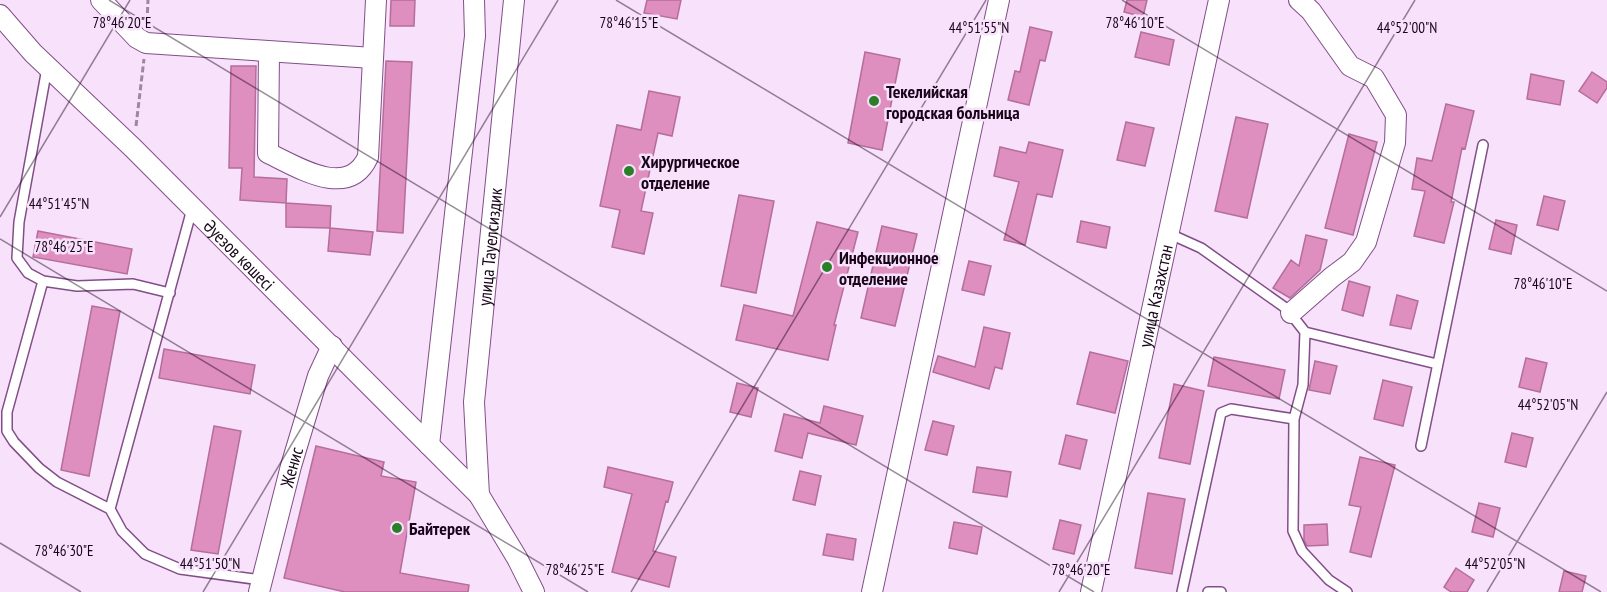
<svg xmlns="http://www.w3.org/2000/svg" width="1607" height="592" font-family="'PT Sans Narrow',sans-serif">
<rect width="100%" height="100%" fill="#f8e1fa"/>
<path fill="#de8ebf" stroke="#b56e9a" stroke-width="1.5" d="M 391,0 L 415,0 L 414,26 L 390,26 Z
M 647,0 L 681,0 L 677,19 L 644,13 Z
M 1127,0 L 1147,0 L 1143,17 L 1124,12 Z
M 1030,27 L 1052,32 L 1045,61 L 1040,60 L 1029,105 L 1008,100 L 1015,71 L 1020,72 Z
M 1141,32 L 1174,40 L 1169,65 L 1135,57 Z
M 865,52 L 900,59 L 882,150 L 848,143 Z
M 386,61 L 412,62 L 403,233 L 377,231 Z
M 231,66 L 256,66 L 254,177 L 287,179 L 286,203 L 240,200 L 242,168 L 229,168 Z
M 1592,72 L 1607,82 L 1607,88 L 1597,103 L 1579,91 Z
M 1531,74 L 1564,81 L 1560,105 L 1527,99 Z
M 649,91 L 680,97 L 672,136 L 658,133 L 641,211 L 653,213 L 644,254 L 612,247 L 620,210 L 600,206 L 617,125 L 641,130 Z
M 1446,104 L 1474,111 L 1465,149 L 1462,148 L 1451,202 L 1454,202 L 1444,243 L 1414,236 L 1425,191 L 1412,189 L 1417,158 L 1432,161 Z
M 1236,117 L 1268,124 L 1247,218 L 1215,211 Z
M 1126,122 L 1154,128 L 1145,166 L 1117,160 Z
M 1349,134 L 1377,142 L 1353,235 L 1325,228 Z
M 1029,142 L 1063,150 L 1052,197 L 1037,194 L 1025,245 L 1004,240 L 1019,182 L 994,176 L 1000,147 L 1026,153 Z
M 739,195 L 774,201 L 756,293 L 721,286 Z
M 1544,196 L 1565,201 L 1558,230 L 1537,225 Z
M 286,203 L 331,206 L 330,228 L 286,227 Z
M 1496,220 L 1517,225 L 1511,254 L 1489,249 Z
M 1081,221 L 1110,227 L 1106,248 L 1077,242 Z
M 817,222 L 858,232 L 834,325 L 836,325 L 828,360 L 736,340 L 744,305 L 793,316 Z
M 882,226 L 917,234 L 895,326 L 861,318 Z
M 330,228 L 373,232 L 370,255 L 328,251 Z
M 38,231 L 132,249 L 127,274 L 33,257 Z
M 1306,235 L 1327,240 L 1320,270 L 1290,298 L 1273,288 L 1291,260 L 1299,266 Z
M 969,261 L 991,266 L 984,295 L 962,290 Z
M 1349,281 L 1370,287 L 1363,316 L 1342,310 Z
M 1397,295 L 1418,301 L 1411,329 L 1390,325 Z
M 92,306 L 120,311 L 89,476 L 61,470 Z
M 984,327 L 1010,333 L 1002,369 L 995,367 L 989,389 L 933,372 L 938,356 L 975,367 Z
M 164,349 L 255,365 L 250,394 L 159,378 Z
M 1090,352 L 1128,361 L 1115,413 L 1077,404 Z
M 1214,357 L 1285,370 L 1279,399 L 1208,386 Z
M 1526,358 L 1547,363 L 1540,392 L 1519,387 Z
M 1315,361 L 1337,366 L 1330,394 L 1309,390 Z
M 1383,380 L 1412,387 L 1403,426 L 1374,419 Z
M 737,383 L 758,388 L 751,417 L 730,412 Z
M 1174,384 L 1204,391 L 1190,464 L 1159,458 Z
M 824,406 L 863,416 L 856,445 L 808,433 L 802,458 L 775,451 L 784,414 L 820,423 Z
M 933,421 L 954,426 L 947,455 L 925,450 Z
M 214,426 L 241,431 L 218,554 L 191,550 Z
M 1512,433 L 1533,438 L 1526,467 L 1505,462 Z
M 1066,435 L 1087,440 L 1080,469 L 1059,464 Z
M 316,446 L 384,462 L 381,476 L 416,482 L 400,573 L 469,585 L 468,592 L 345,592 L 284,578 Z
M 1360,457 L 1395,465 L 1371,557 L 1350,552 L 1361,507 L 1349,505 Z
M 608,467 L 673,482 L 668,502 L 666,501 L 653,551 L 676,557 L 669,587 L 612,572 L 632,494 L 604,487 Z
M 977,467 L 1011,472 L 1007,497 L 973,492 Z
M 800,471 L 821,476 L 815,505 L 793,500 Z
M 1148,493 L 1185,499 L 1172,574 L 1135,568 Z
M 1479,503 L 1500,508 L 1493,537 L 1472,532 Z
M 1060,520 L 1081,525 L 1074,554 L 1053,549 Z
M 954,522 L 982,527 L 977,554 L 949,548 Z
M 1327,524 L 1328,545 L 1307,546 L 1304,540 L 1304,525 Z
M 827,534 L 856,539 L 853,560 L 823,555 Z
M 1456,568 L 1474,580 L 1467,592 L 1451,592 L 1444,587 Z
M 1564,571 L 1586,576 L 1582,592 L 1559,592 Z"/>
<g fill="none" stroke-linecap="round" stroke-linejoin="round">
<defs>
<path id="service" d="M 47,68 L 19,222 L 17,258 L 28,273 L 43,281 L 77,286 L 133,284 L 170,293
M 1170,234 L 1201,248 L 1287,309 L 1305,332 L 1303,385 L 1294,419 L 1293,531 L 1302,551 L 1329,580 L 1347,592
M 43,281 L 7,412 L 7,431 L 14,442 L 39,468 L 57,482 L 110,509 L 122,531 L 145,554 L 180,569 L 261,580
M 1305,332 L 1437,364
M 1421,446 L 1483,145
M 110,509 L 192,209
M 1182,592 L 1221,413 L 1231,409 L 1294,419
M 1208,592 L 1221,592"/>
<g id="minor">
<path d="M 101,0 L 137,38 L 146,43 L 373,58"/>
<path id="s1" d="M 0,15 L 33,53 L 133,148 L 479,495 L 517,558 L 534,592"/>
<path d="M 269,52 L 268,153 C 298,167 348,200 368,157 L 376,0"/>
<path d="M 1291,313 L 1332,277 L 1352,262 L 1366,242 L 1395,143 L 1396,115 L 1374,78 L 1350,66 L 1311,11 L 1299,0"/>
<path d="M 429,445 L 475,36 L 474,0"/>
<path id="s2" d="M 479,495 L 474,402 L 514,0"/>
<path id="s3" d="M 259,592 L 291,466 L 318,376 L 332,346"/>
<path d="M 872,592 L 999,0"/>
<path id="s4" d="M 1091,592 L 1219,0"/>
</g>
</defs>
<use href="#service" stroke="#824e88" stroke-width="12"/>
<use href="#minor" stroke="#824e88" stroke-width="22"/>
<path stroke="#9e88a0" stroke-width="3" stroke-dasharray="6 3" stroke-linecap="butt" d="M 147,22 L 148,0
M 136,126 L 144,59"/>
<use href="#service" stroke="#fff" stroke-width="9"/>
<use href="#minor" stroke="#fff" stroke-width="20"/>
</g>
<path fill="none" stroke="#19051b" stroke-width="1.5" stroke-opacity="0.45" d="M 109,0 L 1094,592M 616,0 L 1601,592M 1122,0 L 1607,291M 0,217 L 130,0M 0,239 L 588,592M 0,543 L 81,592M 203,592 L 558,0M 631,592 L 986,0M 1059,592 L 1415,0M 1487,592 L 1607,392"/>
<g fill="#2b7e2a" stroke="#f8e1fa" stroke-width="2">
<circle cx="874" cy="101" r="6"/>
<circle cx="629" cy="171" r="6"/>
<circle cx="827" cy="267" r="6"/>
<circle cx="397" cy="528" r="6"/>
</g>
<g text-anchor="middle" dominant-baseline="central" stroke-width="5" stroke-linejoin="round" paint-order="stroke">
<g font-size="18" font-weight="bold" fill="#19051b" stroke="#f8e1fa" text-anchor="start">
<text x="886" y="91">Текелийская<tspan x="886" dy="21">городская больница</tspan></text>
<text x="641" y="161">Хирургическое<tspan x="641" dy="21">отделение</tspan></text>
<text x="839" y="257">Инфекционное<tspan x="839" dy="21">отделение</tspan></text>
<text x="409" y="528">Байтерек</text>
</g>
<g font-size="18" fill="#19051b" stroke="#f8e1fa">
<text stroke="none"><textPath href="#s2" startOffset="249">улица Тауелсиздик</textPath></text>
<text stroke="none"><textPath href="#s1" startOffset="339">Әуезов көшесі</textPath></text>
<text stroke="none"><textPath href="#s4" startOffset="303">улица Казахстан</textPath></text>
<text stroke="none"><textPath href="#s3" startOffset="129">Женис</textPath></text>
</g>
</g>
<g font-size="15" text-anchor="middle" fill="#19051b" stroke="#f8e1fa" stroke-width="5" stroke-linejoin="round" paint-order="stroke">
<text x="122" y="28">78°46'20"E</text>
<text x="629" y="28">78°46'15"E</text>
<text x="1135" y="28">78°46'10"E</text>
<text x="979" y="33">44°51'55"N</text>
<text x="1407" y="33">44°52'00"N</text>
<text x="59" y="209">44°51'45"N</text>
<text x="64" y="252">78°46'25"E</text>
<text x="1543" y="289">78°46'10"E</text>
<text x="1548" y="410">44°52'05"N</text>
<text x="64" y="556">78°46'30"E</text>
<text x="210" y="569">44°51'50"N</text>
<text x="1495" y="569">44°52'05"N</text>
<text x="575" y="575">78°46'25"E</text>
<text x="1081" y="575">78°46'20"E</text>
</g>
</svg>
